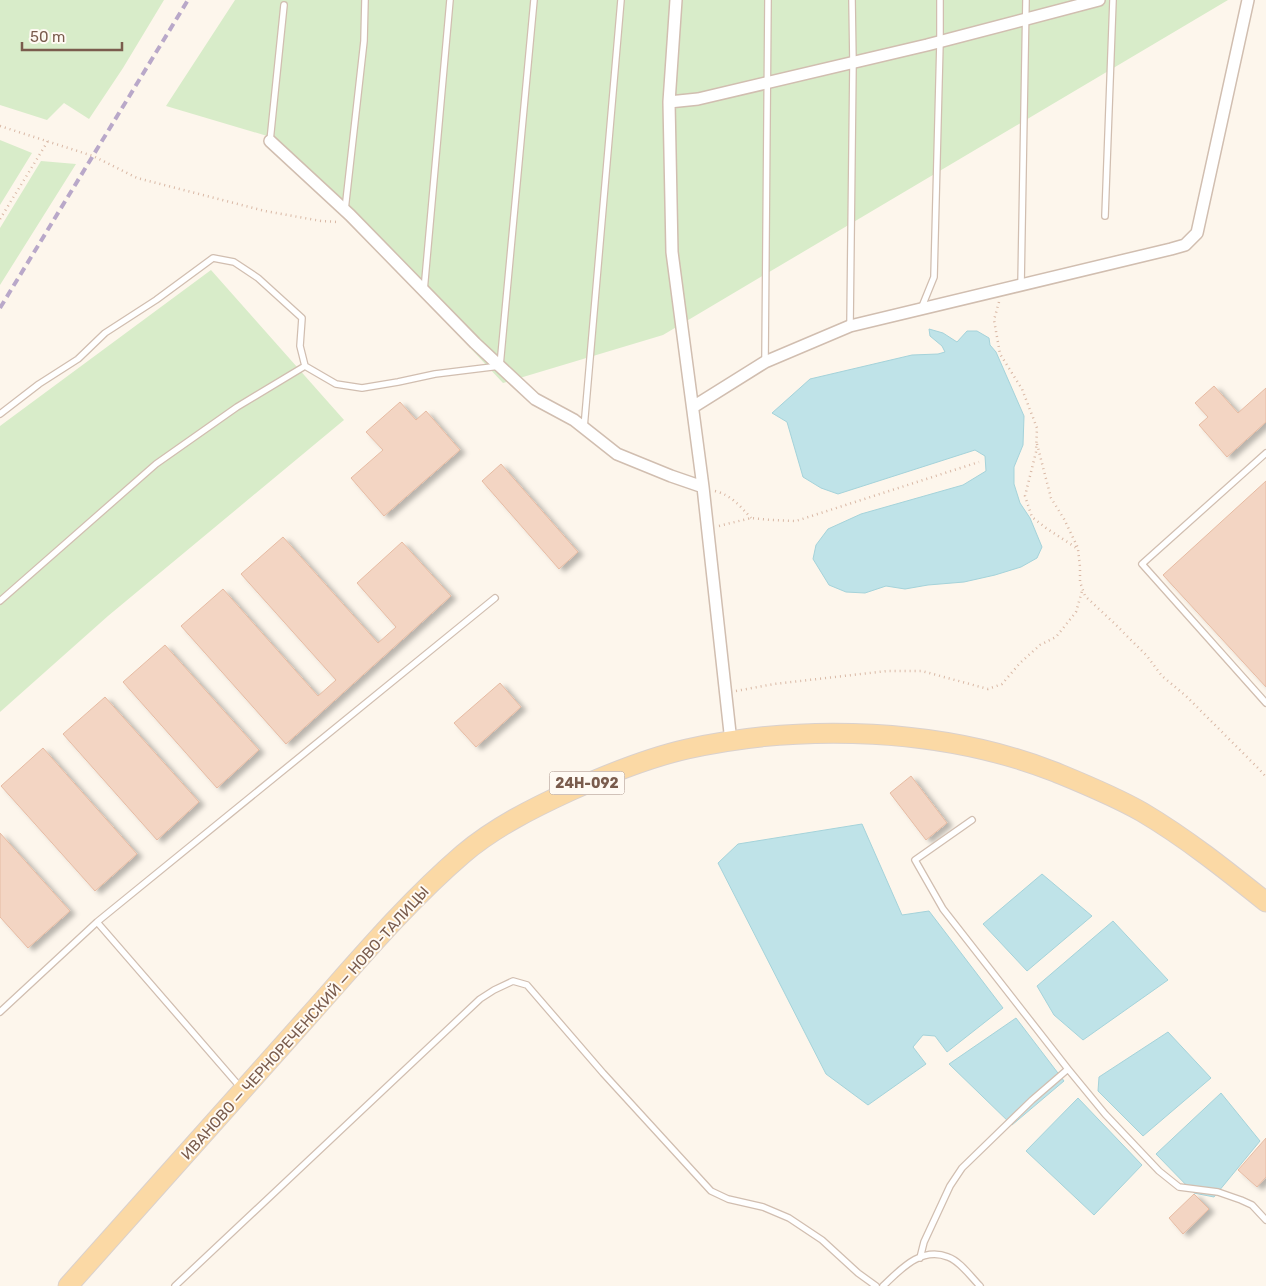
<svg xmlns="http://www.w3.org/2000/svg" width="1266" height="1286" font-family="Rubik,sans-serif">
<defs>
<filter id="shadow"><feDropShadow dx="5.5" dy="3" stdDeviation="2.5" flood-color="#0004"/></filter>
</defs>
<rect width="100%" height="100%" fill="#fdf6ec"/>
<path fill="#d8ecc9" d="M 0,0 L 164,0 L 123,68 L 89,119 L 64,103 L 47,120 L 0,105 Z
M 235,0 L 1228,0 L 663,335 L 503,383 L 274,138 L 166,106 Z
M 0,140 L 32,153 L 0,205 Z
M 41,161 L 76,164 L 0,285 L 0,228 Z
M 211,270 L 344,420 L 108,616 L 0,712 L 0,426 Z"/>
<path fill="#bfe3e8" stroke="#a5d3da" d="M 929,329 L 943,333 L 957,342 L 967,331 L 977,331 L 989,338 L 990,345 L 996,352 L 1024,416 L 1023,445 L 1014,467 L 1014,484 L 1020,503 L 1030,518 L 1042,547 L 1037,558 L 1021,567 L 995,575 L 964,582 L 928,585 L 905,589 L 886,586 L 865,593 L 846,592 L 829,585 L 813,559 L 816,545 L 828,529 L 861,514 L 963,485 L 986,471 L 985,456 L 975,450 L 838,494 L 821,488 L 803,477 L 787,422 L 772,413 L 810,379 L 912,355 L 938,354 L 945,352 L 942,346 L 930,336 Z
M 862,824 L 902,915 L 929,911 L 1003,1008 L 947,1052 L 935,1036 L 923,1035 L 913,1047 L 926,1064 L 868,1105 L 826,1074 L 718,863 L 738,844 Z
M 1042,874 L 1092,916 L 1027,971 L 983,924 Z
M 1113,921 L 1168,980 L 1083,1040 L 1054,1015 L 1037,986 Z
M 1016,1018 L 1064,1081 L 1012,1125 L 949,1064 Z
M 1168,1032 L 1211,1078 L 1143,1136 L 1098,1091 L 1099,1077 Z
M 1221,1093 L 1260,1141 L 1214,1197 L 1194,1193 L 1156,1154 Z
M 1078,1098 L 1142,1165 L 1094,1215 L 1026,1151 Z"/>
<path fill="#f3d5c3" stroke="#e6bba3" filter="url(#shadow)" d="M 1214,386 L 1238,413 L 1266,388 L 1266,422 L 1227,457 L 1199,425 L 1208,417 L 1195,403 Z
M 400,402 L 416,420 L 426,411 L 460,450 L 384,516 L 351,478 L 383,450 L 366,432 Z
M 501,464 L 578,552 L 559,569 L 482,481 Z
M 1266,481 L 1266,687 L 1163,575 Z
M 283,537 L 378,643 L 396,627 L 357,583 L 402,542 L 451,596 L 286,744 L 181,626 L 223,589 L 318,696 L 336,680 L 241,574 Z
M 165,645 L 259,750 L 217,788 L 123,682 Z
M 500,683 L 521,707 L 476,747 L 454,723 Z
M 105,697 L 199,802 L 157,840 L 63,734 Z
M 43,748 L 137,854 L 95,891 L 1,786 Z
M 911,776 L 947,823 L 926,840 L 890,793 Z
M 0,833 L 70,911 L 28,948 L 0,917 Z
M 1266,1138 L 1266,1177 L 1257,1187 L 1238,1170 Z
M 1194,1194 L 1209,1209 L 1183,1234 L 1169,1218 Z"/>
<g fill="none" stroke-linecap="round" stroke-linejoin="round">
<defs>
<path id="service" d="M 270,141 L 284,5
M 345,210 L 364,41 L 365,0
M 1105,216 L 1113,0
M 1021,285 L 1026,0
M 424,291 L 450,0
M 921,309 L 934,277 L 940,42 L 940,0
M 850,326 L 853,63 L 852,0
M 765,362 L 768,0
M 0,414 L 39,384 L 78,359 L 105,333 L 156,300 L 213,258 L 234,262 L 258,278 L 302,318 L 300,346 L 305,366
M 584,428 L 621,0
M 1266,453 L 1142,564 L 1266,703
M 0,601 L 156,464 L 237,407 L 305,366 L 336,384 L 362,388 L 398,382 L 435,374 L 500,366 L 534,0
M 972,820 L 915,860 L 943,909 L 1068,1069
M 97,922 L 241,1088
M 0,1012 L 97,922 L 495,598
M 920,1258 L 924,1242 L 950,1186 L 962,1168 L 1032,1100 L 1068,1069 L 1105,1114 L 1159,1171 L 1179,1187 L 1218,1192 L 1241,1200 L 1252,1205 L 1266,1220
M 175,1286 L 480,999 L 494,990 L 513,981 L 527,985 L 603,1073 L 711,1191 L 728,1199 L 763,1207 L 789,1218 L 822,1240 L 858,1273 L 876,1286
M 883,1286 C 900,1270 921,1246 948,1257 C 960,1261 971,1277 980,1286"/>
<path id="minor" d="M 676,0 L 669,102 L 672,252 L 703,487 L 731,742
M 669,102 L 698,99 L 927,45 L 1099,0
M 270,141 L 350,215 L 475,343 L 535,399 L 574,420 L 617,454 L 671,476 L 703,487
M 693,407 L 765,362 L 850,326 L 1171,249 L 1185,245 L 1197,233 L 1248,0"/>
<path id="primary" d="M 68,1286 C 148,1197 227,1107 307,1018 C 357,962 406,903 463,854 C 495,827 533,808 570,791 C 608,774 647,758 687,749 C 804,723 943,728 1055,772 C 1084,784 1114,796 1142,812 C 1186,838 1226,870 1266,902"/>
</defs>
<use href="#service" stroke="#d1beb0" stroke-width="8"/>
<use href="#minor" stroke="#d1beb0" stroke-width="14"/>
<use href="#primary" stroke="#dad1cd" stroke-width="21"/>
<path stroke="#d9b8a5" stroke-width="2.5" stroke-dasharray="1 4" stroke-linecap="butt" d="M 0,126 L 93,156 L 137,178 L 265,211 L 321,221 L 338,222
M 0,219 L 48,141
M 999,302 L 994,320 L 1000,354 L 1022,389 L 1037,428 L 1036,452 L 1025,496 L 1032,517 L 1046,528 L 1078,549 L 1080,567 L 1080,582 L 1085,596 L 1114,623 L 1147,656 L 1162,676 L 1186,696 L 1259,769 L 1266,777
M 1037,444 L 1051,498 L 1064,519 L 1078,548
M 715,491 C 731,495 740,506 751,518
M 719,526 L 751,518 L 771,520 L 796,521 L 979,462
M 736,691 L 774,684 L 887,671 L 922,671 L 988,689 L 1002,684 L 1020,663 L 1040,645 L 1056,637 L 1076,612 L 1082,591"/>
<use href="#service" stroke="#fff" stroke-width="5.5"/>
<use href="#minor" stroke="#fff" stroke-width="11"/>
<use href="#primary" stroke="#fbd9a5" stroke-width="19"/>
<path stroke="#b9a8c9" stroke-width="4" stroke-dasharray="8 5" stroke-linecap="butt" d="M 0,308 L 188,0"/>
</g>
<g text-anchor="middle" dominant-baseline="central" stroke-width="4" stroke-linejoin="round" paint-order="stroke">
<rect fill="#fffaf3" stroke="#a28b7f" stroke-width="1" x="549.5" y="771.5" width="75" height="23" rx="4"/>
<g font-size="14" font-weight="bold" fill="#7a5c4d">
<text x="587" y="783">24Н-092</text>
</g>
<g font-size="15" fill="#7a5c4d" stroke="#fffaf3">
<text transform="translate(305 1023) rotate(-48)">ИВАНОВО — ЧЕРНОРЕЧЕНСКИЙ — НОВО-ТАЛИЦЫ</text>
</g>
</g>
<path d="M22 42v8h100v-8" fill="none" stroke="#7a5c4d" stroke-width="2.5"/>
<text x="30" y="42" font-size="15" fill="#7a5c4d" stroke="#fffaf3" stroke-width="4" paint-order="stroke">50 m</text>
</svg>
